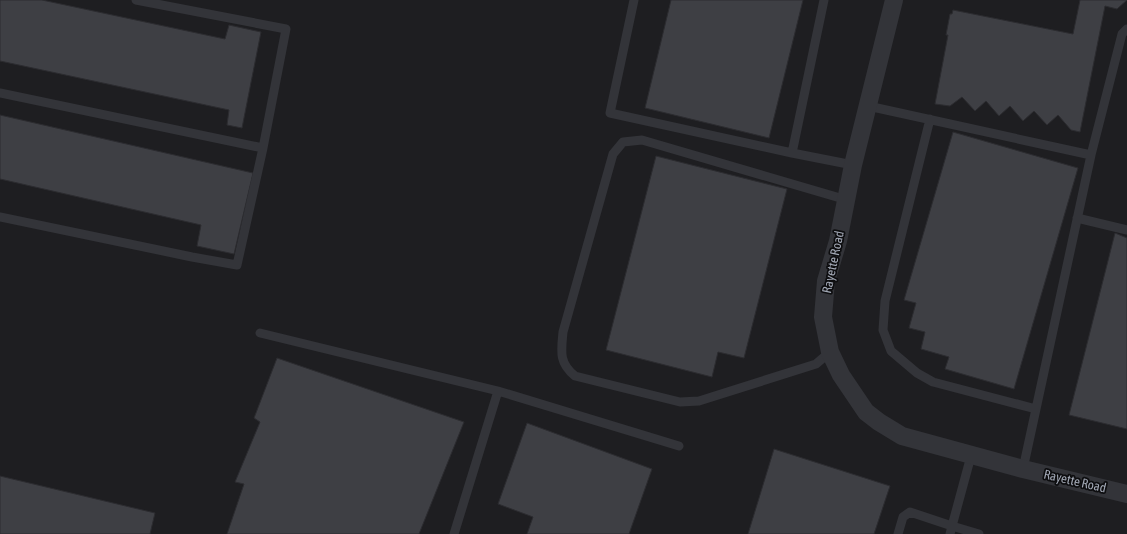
<svg xmlns="http://www.w3.org/2000/svg" width="1127" height="534" font-family="'Asap Condensed',sans-serif">
<rect width="100%" height="100%" fill="#121214"/>
<path fill="#1e1e21" d="M 0,0 L 1127,0 L 1127,534 L 0,534 Z"/>
<path fill="#3e3f44" stroke="#2c2c30" d="M 0,0 L 42,0 L 225,39 L 229,25 L 261,32 L 242,128 L 227,125 L 229,110 L 0,61 Z
M 671,0 L 803,0 L 769,138 L 645,108 Z
M 1080,0 L 1127,0 L 1117,9 L 1105,6 L 1080,132 L 1071,130 L 1058,115 L 1047,125 L 1034,111 L 1023,121 L 1010,106 L 999,116 L 986,101 L 975,111 L 962,97 L 950,106 L 935,104 L 948,35 L 946,35 L 950,14 L 952,14 L 953,10 L 1073,34 Z
M 0,115 L 253,173 L 234,254 L 197,246 L 201,225 L 0,179 Z
M 953,132 L 1078,168 L 1014,389 L 945,369 L 949,357 L 921,349 L 925,332 L 909,328 L 916,303 L 904,300 Z
M 656,156 L 787,189 L 744,358 L 718,352 L 712,377 L 606,350 Z
M 1115,233 L 1127,238 L 1127,429 L 1069,415 Z
M 277,358 L 464,422 L 419,534 L 227,534 L 244,484 L 235,482 L 260,422 L 254,418 Z
M 527,423 L 652,469 L 629,534 L 527,534 L 533,517 L 498,504 Z
M 774,449 L 890,486 L 874,534 L 748,534 Z
M 0,476 L 155,513 L 150,534 L 0,534 Z"/>
<g fill="none" stroke-linecap="round" stroke-linejoin="round">
<path stroke="#333439" stroke-width="9" d="M 634,0 L 610,113 L 792,153
M 824,0 L 792,153 L 853,165
M 0,93 L 263,148
M 868,106 L 1091,155 L 1122,34 L 1127,29
M 930,119 L 885,301 L 883,330 L 891,351 L 917,373 L 933,382 L 1036,409
M 0,217 L 192,257 L 237,265 L 263,148 L 286,29 L 136,0
M 1077,218 L 1127,230
M 260,333 L 498,391 L 454,534
M 830,352 L 816,364 L 699,401 L 680,402 L 575,376 C 559,363 561,352 563,332 L 613,154 L 623,142 L 642,140 L 847,200
M 498,391 L 679,446
M 1023,469 L 1091,155
M 898,534 L 903,517 L 910,512 L 952,526 L 971,456
M 950,534 L 952,526 L 979,534"/>
<path stroke="#333439" stroke-width="18" d="M 894,0 L 853,165 L 838,241 L 826,281 L 823,317 L 830,352 L 841,375 L 866,412 L 879,422 L 902,436 L 1023,469 L 1127,494"/>
</g>
<g text-anchor="middle" dominant-baseline="central" stroke-width="3.5" stroke-linejoin="round" paint-order="stroke">
<g font-size="13" fill="#a3a9b6" stroke="#0d0d0f">
<text transform="translate(833 262) rotate(-78)">Rayette Road</text>
<text transform="translate(1075 481) rotate(13)">Rayette Road</text>
</g>
</g>
</svg>
